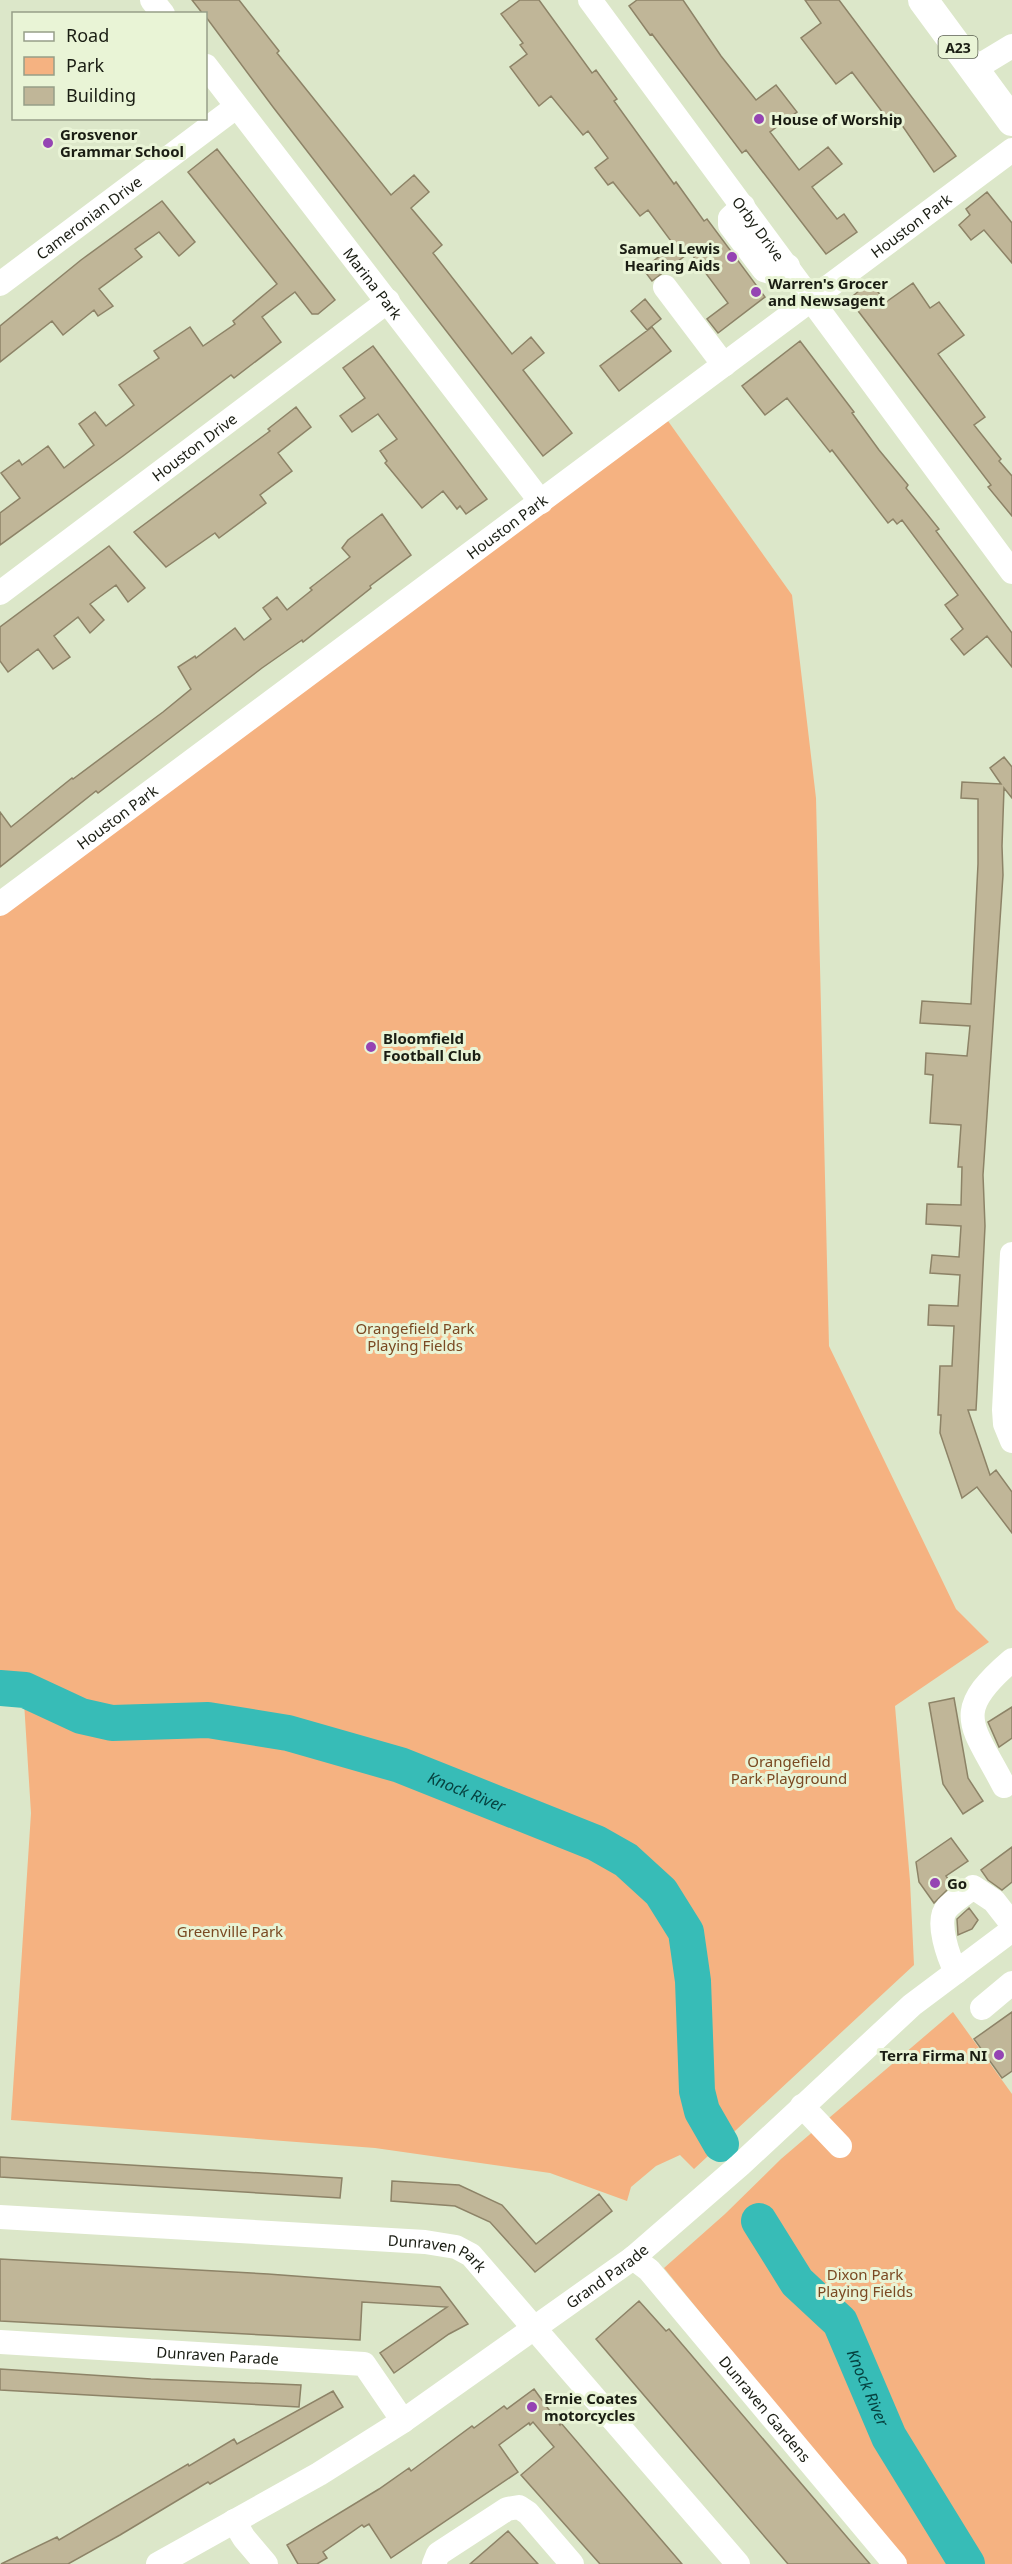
<svg xmlns="http://www.w3.org/2000/svg" width="1012" height="2564" font-family="'Noto Sans',sans-serif">
<rect width="100%" height="100%" fill="#dce7c9"/>
<path fill="#f5b281" d="M 668,421 L 792,595 L 816,798 L 829,1346 L 956,1609 L 989,1642 L 895,1706 L 910,1881 L 914,1965 L 694,2169 L 680,2155 L 656,2166 L 631,2187 L 627,2201 L 550,2173 L 375,2148 L 11,2120 L 31,1813 L 24,1702 L 0,1695 L 0,913 Z
M 953,2012 L 1012,2094 L 1012,2564 L 905,2564 L 664,2268 L 725,2214 L 781,2159 Z"/>
<g fill="none" stroke-linecap="round" stroke-linejoin="round">
<g stroke="#37bcb7" stroke-width="36">
<path id="s1" d="M 0,1688 L 25,1690 L 81,1716 L 112,1723 L 208,1720 L 288,1733 L 400,1765 L 596,1843 L 626,1860 L 661,1892 L 686,1932 L 693,1981 L 697,2091 L 702,2111 L 721,2144"/>
<path id="s2" d="M 759,2221 L 797,2282 L 840,2322 L 889,2437 L 967,2564"/>
</g>
</g>
<path fill="#c0b698" stroke="#8d8367" stroke-width="1.5" d="M 192,0 L 239,0 L 279,51 L 277,53 L 391,195 L 414,175 L 429,192 L 411,208 L 442,245 L 433,253 L 512,354 L 531,337 L 544,353 L 523,370 L 572,433 L 543,456 L 273,107 L 206,17 L 206,14 L 203,14 Z
M 520,0 L 539,0 L 592,73 L 596,70 L 617,99 L 614,101 L 674,184 L 676,182 L 704,221 L 707,219 L 765,297 L 718,333 L 707,319 L 728,303 L 690,252 L 652,281 L 643,269 L 674,245 L 648,210 L 640,216 L 613,182 L 608,185 L 595,168 L 608,158 L 588,131 L 583,135 L 551,96 L 539,106 L 510,67 L 527,54 L 520,45 L 523,43 L 501,14 Z
M 637,0 L 683,0 L 721,56 L 756,100 L 776,85 L 797,112 L 770,132 L 799,170 L 828,147 L 842,164 L 812,187 L 837,219 L 844,214 L 857,232 L 826,254 L 746,150 L 742,153 L 652,34 L 650,35 L 629,6 Z
M 805,0 L 839,0 L 956,156 L 934,172 L 893,112 L 886,117 L 852,72 L 836,84 L 801,38 L 821,23 Z
M 217,149 L 335,300 L 318,314 L 312,314 L 295,292 L 262,317 L 281,342 L 234,378 L 231,375 L 123,456 L 0,545 L 0,513 L 20,498 L 1,473 L 19,460 L 22,465 L 48,446 L 64,468 L 94,445 L 79,424 L 95,412 L 106,426 L 134,405 L 119,385 L 159,358 L 154,351 L 190,327 L 203,346 L 235,324 L 233,321 L 277,284 L 188,172 Z
M 987,192 L 1012,223 L 1012,263 L 984,230 L 971,240 L 959,225 L 970,215 L 966,209 Z
M 162,201 L 195,242 L 179,256 L 159,232 L 135,249 L 142,257 L 99,289 L 113,306 L 98,316 L 94,310 L 63,335 L 52,321 L 0,362 L 0,326 L 81,260 Z
M 870,282 L 886,302 L 913,283 L 930,308 L 939,302 L 964,335 L 938,354 L 985,417 L 974,425 L 1001,459 L 999,461 L 1012,476 L 1012,516 L 988,487 L 991,485 L 849,299 Z
M 645,299 L 661,319 L 647,330 L 631,311 Z
M 652,327 L 671,351 L 619,391 L 600,366 Z
M 800,341 L 854,412 L 852,413 L 879,450 L 908,485 L 906,488 L 939,529 L 936,531 L 1012,633 L 1012,667 L 987,636 L 964,655 L 951,639 L 963,629 L 945,605 L 958,595 L 902,520 L 897,524 L 893,519 L 888,523 L 832,450 L 830,452 L 787,398 L 765,415 L 742,386 Z
M 373,346 L 487,499 L 466,514 L 460,506 L 457,509 L 443,491 L 422,508 L 385,463 L 387,461 L 380,451 L 397,439 L 378,414 L 352,432 L 340,416 L 365,398 L 343,368 Z
M 296,407 L 311,427 L 278,453 L 292,471 L 260,495 L 266,503 L 219,538 L 215,533 L 166,567 L 134,532 L 270,431 L 268,429 Z
M 382,514 L 411,555 L 370,586 L 371,588 L 303,642 L 302,640 L 262,668 L 139,762 L 98,793 L 96,791 L 0,867 L 0,812 L 11,827 L 72,778 L 73,779 L 163,712 L 191,689 L 178,667 L 195,656 L 196,658 L 235,628 L 244,640 L 271,619 L 263,608 L 277,597 L 287,610 L 312,590 L 310,588 L 350,557 L 342,548 L 348,540 Z
M 109,546 L 145,588 L 128,602 L 116,585 L 90,604 L 104,620 L 90,633 L 78,617 L 54,636 L 70,657 L 53,669 L 38,649 L 8,672 L 0,661 L 0,627 Z
M 1004,757 L 1012,767 L 1012,798 L 1004,788 L 1002,846 L 1003,875 L 983,1175 L 985,1226 L 977,1392 L 976,1410 L 968,1410 L 990,1475 L 996,1470 L 1012,1492 L 1012,1533 L 977,1487 L 962,1498 L 940,1433 L 941,1415 L 938,1415 L 940,1366 L 952,1366 L 954,1326 L 928,1325 L 929,1305 L 958,1306 L 960,1275 L 930,1273 L 932,1255 L 959,1257 L 961,1226 L 926,1224 L 927,1204 L 961,1205 L 962,1167 L 958,1167 L 961,1125 L 930,1123 L 933,1075 L 925,1074 L 926,1053 L 967,1056 L 970,1026 L 920,1023 L 922,1001 L 971,1004 L 978,864 L 978,799 L 961,798 L 962,782 L 1001,784 L 990,768 Z
M 954,1698 L 968,1778 L 983,1801 L 963,1814 L 943,1784 L 929,1703 Z
M 1012,1707 L 1012,1738 L 999,1747 L 988,1722 Z
M 951,1838 L 968,1861 L 946,1876 L 952,1885 L 934,1903 L 919,1882 L 916,1862 Z
M 1012,1847 L 1012,1882 L 1002,1890 L 988,1880 L 981,1870 Z
M 969,1908 L 978,1920 L 972,1929 L 958,1935 L 957,1919 Z
M 1012,2012 L 1012,2071 L 1002,2078 L 974,2039 Z
M 0,2157 L 342,2178 L 340,2198 L 0,2177 Z
M 392,2181 L 459,2185 L 502,2205 L 536,2244 L 599,2194 L 612,2211 L 535,2272 L 490,2222 L 455,2206 L 391,2201 Z
M 0,2259 L 268,2274 L 440,2287 L 468,2324 L 449,2334 L 394,2373 L 380,2353 L 447,2307 L 362,2302 L 360,2340 L 0,2321 Z
M 639,2301 L 666,2331 L 669,2329 L 870,2564 L 788,2564 L 596,2339 Z
M 0,2369 L 151,2379 L 301,2385 L 299,2407 L 0,2390 Z
M 534,2389 L 560,2425 L 561,2423 L 682,2564 L 600,2564 L 521,2475 L 554,2447 L 533,2422 L 530,2425 L 529,2423 L 499,2445 L 518,2472 L 391,2558 L 369,2524 L 364,2527 L 362,2525 L 323,2552 L 327,2558 L 317,2564 L 298,2564 L 287,2545 L 379,2489 L 409,2468 L 411,2471 L 472,2426 L 474,2428 L 504,2406 L 507,2409 Z
M 333,2391 L 343,2407 L 210,2484 L 208,2482 L 120,2535 L 68,2564 L 1,2564 L 57,2537 L 59,2540 L 188,2464 L 189,2466 L 234,2439 L 237,2444 Z
M 508,2531 L 538,2564 L 470,2564 Z"/>
<g fill="none" stroke-linecap="round" stroke-linejoin="round">
<g stroke="#fff" stroke-width="24">
<path d="M 152,0 L 163,14"/>
<path id="s3" d="M 590,0 L 1012,572"/>
<path id="s4" d="M 206,66 L 541,502"/>
<path d="M 974,69 L 1012,46"/>
<path d="M 743,206 L 730,218 L 730,225 L 764,270 L 776,274 L 788,266"/>
<path id="s5" d="M 0,284 L 236,107"/>
<path d="M 665,287 L 724,365"/>
<path id="s6" d="M 0,593 L 388,301"/>
<path id="s7" d="M 0,904 L 1012,150"/>
<path d="M 1012,1254 L 1004,1410 L 1005,1424 L 1012,1441"/>
<path d="M 1004,1786 C 972,1724 950,1713 1012,1660"/>
<path d="M 956,1972 C 949,1958 935,1921 947,1908 C 954,1900 965,1894 973,1887 L 994,1901 L 1012,1924"/>
<path d="M 982,2008 L 1012,1983"/>
<path d="M 802,2106 L 840,2146"/>
<path id="s8" d="M 0,2217 L 425,2242 L 456,2247 L 471,2255 L 738,2564"/>
<path id="s9" d="M 633,2258 L 649,2270 L 895,2564"/>
<path id="s10" d="M 0,2342 L 364,2364 L 403,2421"/>
<path d="M 234,2521 L 244,2538 L 266,2564"/>
<path id="s11" d="M 158,2564 L 319,2474 L 403,2421 L 633,2258 L 740,2165 L 912,2005 L 1012,1930"/>
<path d="M 434,2564 L 438,2554 L 507,2509 L 519,2507 L 528,2513 L 572,2564"/>
</g>
<path stroke="#fff" stroke-width="30" d="M 923,0 L 1012,121"/>
</g>
<g fill="#9544b3" stroke="#e9f4d6" stroke-width="2">
<circle cx="759" cy="119" r="6"/>
<circle cx="48" cy="143" r="6"/>
<circle cx="732" cy="257" r="6"/>
<circle cx="756" cy="292" r="6"/>
<circle cx="371" cy="1047" r="6"/>
<circle cx="935" cy="1883" r="6"/>
<circle cx="999" cy="2055" r="6"/>
<circle cx="532" cy="2407" r="6"/>
</g>
<g text-anchor="middle" dominant-baseline="central" stroke-width="6" stroke-linejoin="round" paint-order="stroke">
<rect fill="#e9f4d6" stroke="#585e4e" stroke-width="1.5" x="938.5" y="36" width="39" height="22" rx="4.5"/>
<g font-size="14" font-weight="bold" fill="#1a1d13">
<text x="958" y="47">A23</text>
</g>
<g font-size="15" font-weight="bold" fill="#1a1d13" stroke="#e9f4d6" text-anchor="start">
<text x="771" y="119">House of Worship</text>
<text x="60" y="134">Grosvenor<tspan x="60" dy="17">Grammar School</tspan></text>
<text x="720" y="248" text-anchor="end">Samuel Lewis<tspan x="720" dy="17">Hearing Aids</tspan></text>
<text x="768" y="283">Warren's Grocer<tspan x="768" dy="17">and Newsagent</tspan></text>
<text x="383" y="1038">Bloomfield<tspan x="383" dy="17">Football Club</tspan></text>
<text x="947" y="1883">Go</text>
<text x="987" y="2055" text-anchor="end">Terra Firma NI</text>
<text x="544" y="2398">Ernie Coates<tspan x="544" dy="17">motorcycles</tspan></text>
</g>
<g font-size="15" fill="#1a1d13" stroke="#e9f4d6">
<text stroke="none"><textPath href="#s5" startOffset="111">Cameronian Drive</textPath></text>
<text stroke="none"><textPath href="#s7" startOffset="1136">Houston Park</textPath></text>
<text stroke="none"><textPath href="#s3" startOffset="284">Orby Drive</textPath></text>
<text stroke="none"><textPath href="#s4" startOffset="274">Marina Park</textPath></text>
<text stroke="none"><textPath href="#s6" startOffset="243">Houston Drive</textPath></text>
<text stroke="none"><textPath href="#s7" startOffset="632">Houston Park</textPath></text>
<text stroke="none"><textPath href="#s7" startOffset="146">Houston Park</textPath></text>
<text stroke="none"><textPath href="#s8" startOffset="441">Dunraven Park</textPath></text>
<text stroke="none"><textPath href="#s11" startOffset="534">Grand Parade</textPath></text>
<text stroke="none"><textPath href="#s10" startOffset="218">Dunraven Parade</textPath></text>
<text stroke="none"><textPath href="#s9" startOffset="201">Dunraven Gardens</textPath></text>
</g>
<g font-size="15" fill="#7a4922" stroke="#e9f4d6">
<text x="415" y="1328">Orangefield Park<tspan x="415" dy="17">Playing Fields</tspan></text>
<text x="789" y="1761">Orangefield<tspan x="789" dy="17">Park Playground</tspan></text>
<text x="230" y="1931">Greenville Park</text>
<text x="865" y="2274">Dixon Park<tspan x="865" dy="17">Playing Fields</tspan></text>
</g>
<g font-size="16" font-style="italic" fill="#064240" stroke="#e9f4d6">
<text stroke="none"><textPath href="#s1" startOffset="484">Knock River</textPath></text>
<text stroke="none"><textPath href="#s2" startOffset="202">Knock River</textPath></text>
</g>
</g>
<rect x="12" y="12" width="195" height="108" fill="#e9f4d6" stroke="#969e88" stroke-width="1.5"/>
<rect x="24" y="32" width="30" height="9" fill="#ffffff" stroke="#969e88" stroke-width="1.5"/>
<text x="66" y="42" font-size="18" fill="#1a1d13">Road</text>
<rect x="24" y="57" width="30" height="18" fill="#f5b281" stroke="#969e88" stroke-width="1.5"/>
<text x="66" y="72" font-size="18" fill="#1a1d13">Park</text>
<rect x="24" y="87" width="30" height="18" fill="#c0b698" stroke="#969e88" stroke-width="1.5"/>
<text x="66" y="102" font-size="18" fill="#1a1d13">Building</text>
</svg>
